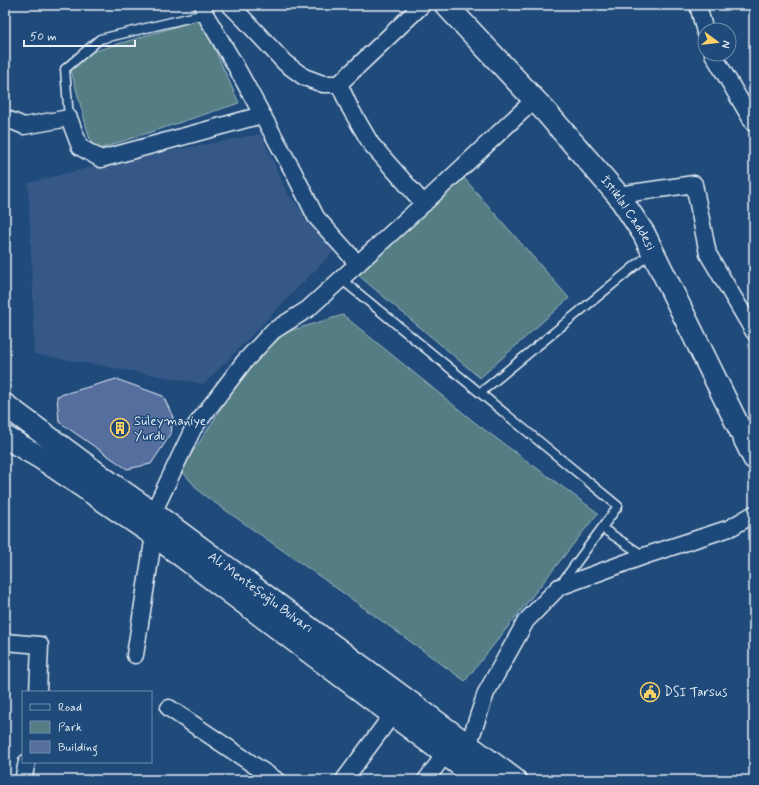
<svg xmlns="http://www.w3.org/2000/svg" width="759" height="785" font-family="Mynerve,sans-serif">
<rect width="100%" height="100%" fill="#1f4a7a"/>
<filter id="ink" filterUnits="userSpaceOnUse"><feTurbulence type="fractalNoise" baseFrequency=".025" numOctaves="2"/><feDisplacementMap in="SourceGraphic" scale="8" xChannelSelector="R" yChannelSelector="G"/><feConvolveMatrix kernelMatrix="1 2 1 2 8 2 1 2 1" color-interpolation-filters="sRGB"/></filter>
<g filter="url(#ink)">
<path fill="#345887" d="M 261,134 L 286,191 L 334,251 L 204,384 L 34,354 L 33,296 L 28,183 L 115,161 Z"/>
<path fill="#547d84" stroke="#9eb7be" d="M 201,19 L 239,103 L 93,151 L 68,59 Z
M 463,177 L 569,298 L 480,378 L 358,275 Z
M 343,315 L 478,425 L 598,513 L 465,681 L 339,590 L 201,493 L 181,470 L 248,368 L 286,332 Z"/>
<path fill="#576e9e" stroke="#e8f1f8" d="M 116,379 L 163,396 L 173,417 L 171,434 L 151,464 L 127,469 L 59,422 L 57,396 Z"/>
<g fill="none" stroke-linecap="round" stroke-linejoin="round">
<defs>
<path id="lane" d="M 69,118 L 65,69 L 100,39 L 205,14
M 341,279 L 618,506 L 560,585
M 480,393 L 652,252
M 602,528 L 644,556"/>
<path id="street" d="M 203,5 L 205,14 L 234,63 L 294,173 L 316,217 L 358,264
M 230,5 L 244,19 L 285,63 L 304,77 L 323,84 L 339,84 L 422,5
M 698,5 L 705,32
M 713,54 L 754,124
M 339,84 L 350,108 L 371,144 L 424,204
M 5,118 L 24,126 L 69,118 L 80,147 L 101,159 L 262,115
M 618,195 L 694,184 L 708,254 L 754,332
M 153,513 L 193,429 L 244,362 L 273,331 L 308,309 L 419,208 L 534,100
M 5,642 L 40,645 L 38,692
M 135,655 L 154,535
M 169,708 L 276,780
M 23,780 L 27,762
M 344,780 L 392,715
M 426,780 L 445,754 L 468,746 L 486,693 L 526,621 L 559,587 L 644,556 L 730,528 L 754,514"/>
<g id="secondary">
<path id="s1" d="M 446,5 L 546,112 L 618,195 L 644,234 L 754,458"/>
<path id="s2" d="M 5,405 L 113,485 L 153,513 L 515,780"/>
<path d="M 5,437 L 41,458 L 154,535 L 480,780"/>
</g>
</defs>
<use href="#lane" stroke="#e8f1f8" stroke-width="11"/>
<use href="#street" stroke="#e8f1f8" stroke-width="19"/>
<use href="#secondary" stroke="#e8f1f8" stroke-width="25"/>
<use href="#lane" stroke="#1f4a7a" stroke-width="8"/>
<use href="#street" stroke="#1f4a7a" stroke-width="16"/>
<use href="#secondary" stroke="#1f4a7a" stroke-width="22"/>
</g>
</g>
<defs>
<symbol id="building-ring" viewBox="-11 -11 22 22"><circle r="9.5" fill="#1f4a7a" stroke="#ffd166" stroke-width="1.5"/><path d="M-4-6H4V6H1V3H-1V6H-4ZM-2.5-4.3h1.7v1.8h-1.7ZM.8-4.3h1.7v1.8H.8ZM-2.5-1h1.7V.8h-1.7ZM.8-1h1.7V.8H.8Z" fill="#ffd166"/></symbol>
<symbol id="civic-ring" viewBox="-11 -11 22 22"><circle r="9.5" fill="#1f4a7a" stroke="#ffd166" stroke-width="1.5"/><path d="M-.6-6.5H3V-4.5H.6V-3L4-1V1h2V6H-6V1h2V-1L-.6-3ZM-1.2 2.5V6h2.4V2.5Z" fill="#ffd166"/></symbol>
</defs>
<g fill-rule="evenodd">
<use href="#building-ring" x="109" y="417" width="22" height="22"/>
<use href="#civic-ring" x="639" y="681" width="22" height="22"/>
</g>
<g text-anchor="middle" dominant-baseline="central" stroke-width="3" stroke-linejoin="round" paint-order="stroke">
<g font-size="13" fill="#e8f1f8" stroke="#1f4a7a">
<text stroke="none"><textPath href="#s1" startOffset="277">İstiklal Caddesi</textPath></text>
<text stroke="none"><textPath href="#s2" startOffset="317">Ali Menteşoğlu Bulvarı</textPath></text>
</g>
<g font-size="13" fill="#e8f1f8" stroke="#1f4a7a" text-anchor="start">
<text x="134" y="421">Süleymaniye<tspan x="134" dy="15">Yurdu</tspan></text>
<text x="664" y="692">DSI Tarsus</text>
</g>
</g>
<rect width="759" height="785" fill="none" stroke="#1f4a7a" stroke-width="20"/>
<rect x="10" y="10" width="739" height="765" fill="none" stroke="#e8f1f8" stroke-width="1.5" filter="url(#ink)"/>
<rect x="22" y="691" width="130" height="72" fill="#1f4a7a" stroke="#6f8dac"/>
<rect x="30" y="704" width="20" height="6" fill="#1f4a7a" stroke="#6f8dac"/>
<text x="58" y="711" font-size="12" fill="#e8f1f8">Road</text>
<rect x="30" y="721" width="20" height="12" fill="#547d84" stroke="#6f8dac"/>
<text x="58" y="731" font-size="12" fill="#e8f1f8">Park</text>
<rect x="30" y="741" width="20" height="12" fill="#576e9e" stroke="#6f8dac"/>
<text x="58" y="751" font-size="12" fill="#e8f1f8">Building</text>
<g transform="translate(717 42) rotate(105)"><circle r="19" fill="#1f4a7a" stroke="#6f8dac"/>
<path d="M0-3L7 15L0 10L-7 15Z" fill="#ffd166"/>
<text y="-6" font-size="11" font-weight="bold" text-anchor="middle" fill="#e8f1f8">N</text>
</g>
<path d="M24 40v6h111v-6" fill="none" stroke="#e8f1f8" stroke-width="2"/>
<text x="30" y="40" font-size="12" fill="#e8f1f8" stroke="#1f4a7a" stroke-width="3" paint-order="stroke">50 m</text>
</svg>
